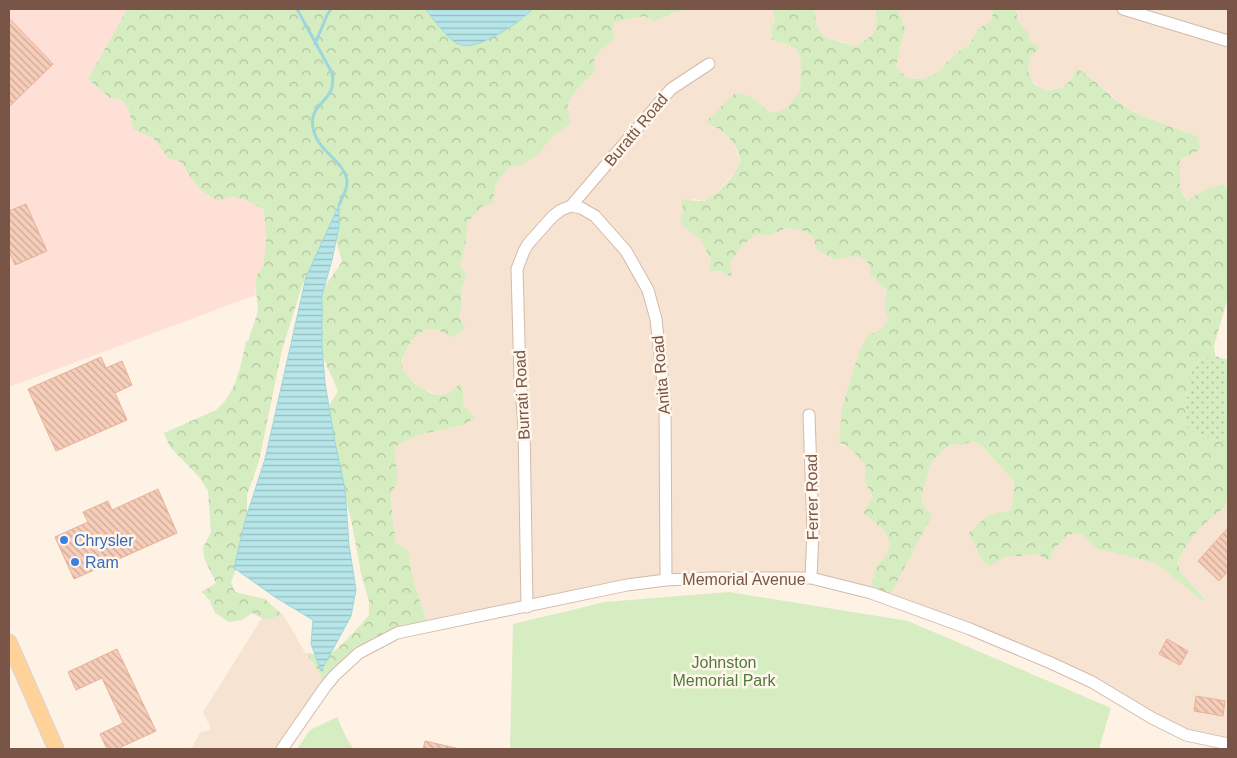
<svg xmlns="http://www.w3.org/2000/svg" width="1237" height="758" font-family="Helvetica,sans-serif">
<defs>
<pattern id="grass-dots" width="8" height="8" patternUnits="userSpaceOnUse" patternTransform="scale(1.25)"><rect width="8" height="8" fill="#d6edc1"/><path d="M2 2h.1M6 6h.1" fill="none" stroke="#b2c39f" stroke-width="1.8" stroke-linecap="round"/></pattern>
<pattern id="forest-crowns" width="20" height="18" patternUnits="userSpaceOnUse" patternTransform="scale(1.25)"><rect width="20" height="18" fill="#d6edc1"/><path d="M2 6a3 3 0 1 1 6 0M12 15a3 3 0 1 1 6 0" fill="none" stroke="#b2c39f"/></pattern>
<pattern id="water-rules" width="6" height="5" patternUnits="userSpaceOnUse" patternTransform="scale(1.25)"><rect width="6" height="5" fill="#b6e6e9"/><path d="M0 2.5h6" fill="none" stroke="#99bdbf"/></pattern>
<pattern id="building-back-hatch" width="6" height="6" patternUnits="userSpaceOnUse" patternTransform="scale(1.25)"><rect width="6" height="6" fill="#f6cdb9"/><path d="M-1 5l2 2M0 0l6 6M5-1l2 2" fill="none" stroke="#cca998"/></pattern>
</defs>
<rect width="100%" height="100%" fill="#fef2e4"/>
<path fill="#f6e3d1" d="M 694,9 L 772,9 L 775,20 L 771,29 L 772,40 L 787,44 L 796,49 L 801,59 L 800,91 L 787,107 L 780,111 L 770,112 L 749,97 L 739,95 L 706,123 L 713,125 L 733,141 L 740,162 L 738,169 L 711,198 L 702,201 L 694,199 L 686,201 L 683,209 L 680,224 L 701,240 L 711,262 L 709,269 L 712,272 L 722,271 L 744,244 L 757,234 L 769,236 L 786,228 L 803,231 L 813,237 L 816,249 L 833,260 L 856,256 L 865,259 L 869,265 L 870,274 L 886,290 L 885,302 L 889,319 L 886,326 L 875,334 L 869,333 L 840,445 L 848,446 L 867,465 L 865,482 L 873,497 L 863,513 L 886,532 L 890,546 L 887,554 L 876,567 L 870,591 L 813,581 L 701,577 L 428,625 L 413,580 L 408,551 L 396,543 L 390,496 L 398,480 L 394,447 L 418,435 L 460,426 L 463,392 L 461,382 L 451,392 L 442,396 L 423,389 L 406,375 L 402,364 L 405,350 L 420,332 L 430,328 L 446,333 L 453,338 L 466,328 L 459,317 L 461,309 L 461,288 L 467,277 L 460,263 L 465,249 L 468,222 L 481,206 L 492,197 L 495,185 L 509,167 L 522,165 L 537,155 L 555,134 L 571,124 L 567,115 L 571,95 L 595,72 L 593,63 L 595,54 L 614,40 L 613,27 L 615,22 L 645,16 L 654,22 L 671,13 Z
M 814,9 L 875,9 L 877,25 L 875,32 L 856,47 L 841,41 L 827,40 L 821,34 L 815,20 Z
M 898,9 L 992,9 L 993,14 L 991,21 L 978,29 L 969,45 L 956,53 L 936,74 L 921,79 L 907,78 L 896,66 L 905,28 Z
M 1016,9 L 1228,9 L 1228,189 L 1221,184 L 1206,189 L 1188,201 L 1180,188 L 1180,159 L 1187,132 L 1156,123 L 1124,106 L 1089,76 L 1076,68 L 1072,78 L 1064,87 L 1047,91 L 1034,83 L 1028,71 L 1030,57 L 1040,48 L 1030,41 L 1028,32 L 1022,27 L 1018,20 Z
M 972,441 L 981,445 L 1014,481 L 1012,510 L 987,516 L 998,560 L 1008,555 L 1026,556 L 1035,552 L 1050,561 L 1053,550 L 1068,535 L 1078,533 L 1084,536 L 1099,551 L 1103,550 L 1156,563 L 1200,599 L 1206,599 L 1181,574 L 1177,563 L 1186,544 L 1199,527 L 1225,507 L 1228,493 L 1228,745 L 1190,735 L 1121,699 L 889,597 L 923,505 L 921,496 L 932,461 L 948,446 L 955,444 L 961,446 Z
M 283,615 L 290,626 L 307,656 L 320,674 L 324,689 L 283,749 L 191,749 L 200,733 L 211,729 L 203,712 L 262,618 L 265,620 Z"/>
<path fill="#ffe0d7" d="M 9,9 L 127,9 L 88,79 L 110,98 L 121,100 L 128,108 L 133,129 L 154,139 L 184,165 L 193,182 L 224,198 L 238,198 L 253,202 L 264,210 L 266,242 L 263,265 L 255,279 L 256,295 L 9,387 Z"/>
<path fill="url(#grass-dots)" d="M 1215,356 L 1228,360 L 1228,444 L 1197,434 L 1189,430 L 1184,421 L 1191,368 L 1200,359 Z"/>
<path fill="url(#forest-crowns)" d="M 127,9 L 425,9 L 445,34 L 451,38 L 523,19 L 533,9 L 694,9 L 671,13 L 654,22 L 645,16 L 615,22 L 613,27 L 614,40 C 601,50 591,53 595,72 C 579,88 561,98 571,124 L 555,134 L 537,155 L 522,165 L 509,167 L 495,185 L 493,203 L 481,207 L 468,222 L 465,249 L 460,263 L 467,277 L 461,288 L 461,309 L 459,317 L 466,328 L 453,338 C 447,334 439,330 432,329 C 419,327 401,352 402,364 C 403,378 430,397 443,395 C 450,394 456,387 461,382 L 463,392 L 463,405 L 475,418 L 460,426 L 418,435 L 394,447 L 398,480 L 390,496 L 396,543 L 408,551 L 413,580 L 428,625 L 364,651 L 324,689 L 320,674 L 306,653 C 313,652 319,658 325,656 C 336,654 361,624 369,615 L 369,601 L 362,578 L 351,519 L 328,439 L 327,409 L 338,391 L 323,357 L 315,323 L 318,296 L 342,262 L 334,233 L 314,260 L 302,286 L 282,350 L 259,461 L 247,495 L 247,531 L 241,557 L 231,582 L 235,592 L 265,599 L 283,615 L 265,620 L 252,613 L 242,620 L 229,622 L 215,613 L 210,601 L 202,592 L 216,583 L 204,558 L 203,548 L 211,532 L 208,491 L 200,478 L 170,447 L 164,433 L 216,410 C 236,394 241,365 246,341 L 248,341 L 258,311 L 255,279 L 263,265 L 266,242 L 264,210 C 252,202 233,192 220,201 C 210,198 201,191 194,182 C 184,171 187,160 169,159 L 154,139 L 133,129 L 128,108 L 121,100 L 110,98 L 88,79 Z
M 772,9 L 814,9 C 819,46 827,35 856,47 C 875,32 879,34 875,9 L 898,9 L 905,28 L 896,66 L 907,78 L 921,79 L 936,74 L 956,53 L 969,45 L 978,29 L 991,21 L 993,14 L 992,9 L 1016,9 L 1018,20 L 1022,27 L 1028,32 L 1030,41 L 1040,48 L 1030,57 L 1028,71 L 1034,84 L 1047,91 L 1064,87 L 1072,78 L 1076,68 C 1094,78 1107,94 1124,106 C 1147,121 1174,126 1198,137 L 1200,150 L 1180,159 L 1180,188 L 1187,201 L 1206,189 L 1222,184 L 1228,189 L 1228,297 L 1214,346 L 1215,356 L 1200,359 L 1191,368 L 1184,421 L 1189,430 L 1197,434 L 1228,444 L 1228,493 L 1225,507 C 1201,526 1191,534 1177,563 L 1182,574 L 1206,600 L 1200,599 L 1156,563 L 1103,550 L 1099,551 L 1084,536 L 1078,533 L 1068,535 L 1053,550 L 1050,561 L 1035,553 C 1016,560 1010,550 991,566 L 983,562 L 969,533 L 987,516 L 1012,510 L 1014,481 L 981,445 L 972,441 L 961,446 L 955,444 L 948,446 L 932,461 L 921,496 L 923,505 L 932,515 L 889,597 L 870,591 L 876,567 L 887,554 L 890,546 L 886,532 L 863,513 L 873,497 L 865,482 L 866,465 L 848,446 L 839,443 L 842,408 L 859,352 L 869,333 L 875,333 C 896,318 885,322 885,302 C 885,298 887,295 886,290 L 870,274 L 869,265 L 865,259 L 856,256 L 834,260 L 816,249 L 813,237 L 803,231 L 786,228 L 769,236 L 757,234 L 744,244 L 730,262 L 732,278 L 722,271 L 711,272 L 709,269 L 711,261 L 701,240 L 680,224 L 683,209 L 681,199 C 683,200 702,201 704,201 C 713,199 741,170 740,161 C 739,144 722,127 705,123 L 735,93 L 749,96 L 770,112 L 780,111 L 787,107 L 800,91 L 801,59 L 796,49 L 787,44 L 772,40 L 771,29 L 775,20 Z"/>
<path fill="#d6edc1" d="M 729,592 L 908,621 L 1111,708 L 1099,749 L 510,749 L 513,624 L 605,602 Z
M 337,717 L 348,741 L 354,749 L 297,749 L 310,730 Z"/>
<path fill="url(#water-rules)" stroke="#9cd7dc" d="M 425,9 L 533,9 C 520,22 480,50 461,45 C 449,42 433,18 425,9 Z
M 339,205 L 339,227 L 332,260 L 322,295 L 322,346 L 325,383 L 335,442 L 345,489 L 349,545 L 356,590 L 351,616 L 321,671 L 311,644 L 313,620 L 275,597 L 234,568 L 245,521 L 265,459 L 306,277 Z"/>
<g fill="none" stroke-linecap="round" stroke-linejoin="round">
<path stroke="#9cd7dc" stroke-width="3" d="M 297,9 L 332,73 C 338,103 308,101 313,128 C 317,152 347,162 347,183 C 347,190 342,198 339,205
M 315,44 L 327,15 L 331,9"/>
</g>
<path fill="url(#building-back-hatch)" stroke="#eab198" d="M 9,18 L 53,64 L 9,107 Z
M 26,204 L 47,251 L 15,265 L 9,251 L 9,211 Z
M 101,357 L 106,368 L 122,361 L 132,385 L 115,393 L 127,420 L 56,451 L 28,389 Z
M 158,489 L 177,533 L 74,579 L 55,537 L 88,522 L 83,512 L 108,501 L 112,510 Z
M 1228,528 L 1228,571 L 1219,581 L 1198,561 Z
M 1167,639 L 1188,651 L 1180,665 L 1159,654 Z
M 117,649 L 156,731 L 117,749 L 107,749 L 100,734 L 123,723 L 102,678 L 76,690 L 68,672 Z
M 1196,696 L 1225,701 L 1223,716 L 1194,711 Z
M 425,741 L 460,749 L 423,749 Z"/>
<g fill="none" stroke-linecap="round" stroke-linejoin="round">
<defs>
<path id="minor" d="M 1123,9 L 1228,41
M 571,206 L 671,89 L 709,64
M 809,415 L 813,532 L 811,578
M 527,607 L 524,426 L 520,378 L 517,269 L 524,251 L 528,244 L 553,216 L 561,210 L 571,206 L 581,208 L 595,216 L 626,251 L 648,290 L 656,319 L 665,402 L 666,580
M 282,749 L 325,687 L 335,675 L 359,653 L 397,633 L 627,585 L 666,580 L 711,578 L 811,578 L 871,593 L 970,629 L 1051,663 L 1092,682 L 1152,718 L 1186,735 L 1228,744"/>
<path id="major" d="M 9,642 L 56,749"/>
</defs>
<use href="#minor" stroke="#d3baab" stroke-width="13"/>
<use href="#major" stroke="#dcd3cf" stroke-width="17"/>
<use href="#minor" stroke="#fff" stroke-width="11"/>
<use href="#major" stroke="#ffd29a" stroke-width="15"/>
</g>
<g fill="#3f7fe0" stroke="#fff6ec" stroke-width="2">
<circle cx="64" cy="540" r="5"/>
<circle cx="75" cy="562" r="5"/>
</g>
<g text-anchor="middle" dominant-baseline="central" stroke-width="5" stroke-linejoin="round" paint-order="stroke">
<g font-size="16" fill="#795547" stroke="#fff6ec">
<text transform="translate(636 130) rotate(-50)">Buratti Road</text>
<text transform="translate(661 375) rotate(-95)">Anita Road</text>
<text transform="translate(522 395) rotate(-93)">Burrati Road</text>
<text transform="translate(812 497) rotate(-91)">Ferrer Road</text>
<text x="744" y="579">Memorial Avenue</text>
</g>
<g font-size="16" fill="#366cbe" stroke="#fff6ec" text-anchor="start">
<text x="74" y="540">Chrysler</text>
<text x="85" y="562">Ram</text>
</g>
<g font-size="16" fill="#527a3c" stroke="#fff6ec">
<text x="724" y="662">Johnston<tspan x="724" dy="18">Memorial Park</tspan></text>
</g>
</g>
<rect width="1237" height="758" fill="none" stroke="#795547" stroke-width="20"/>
</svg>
